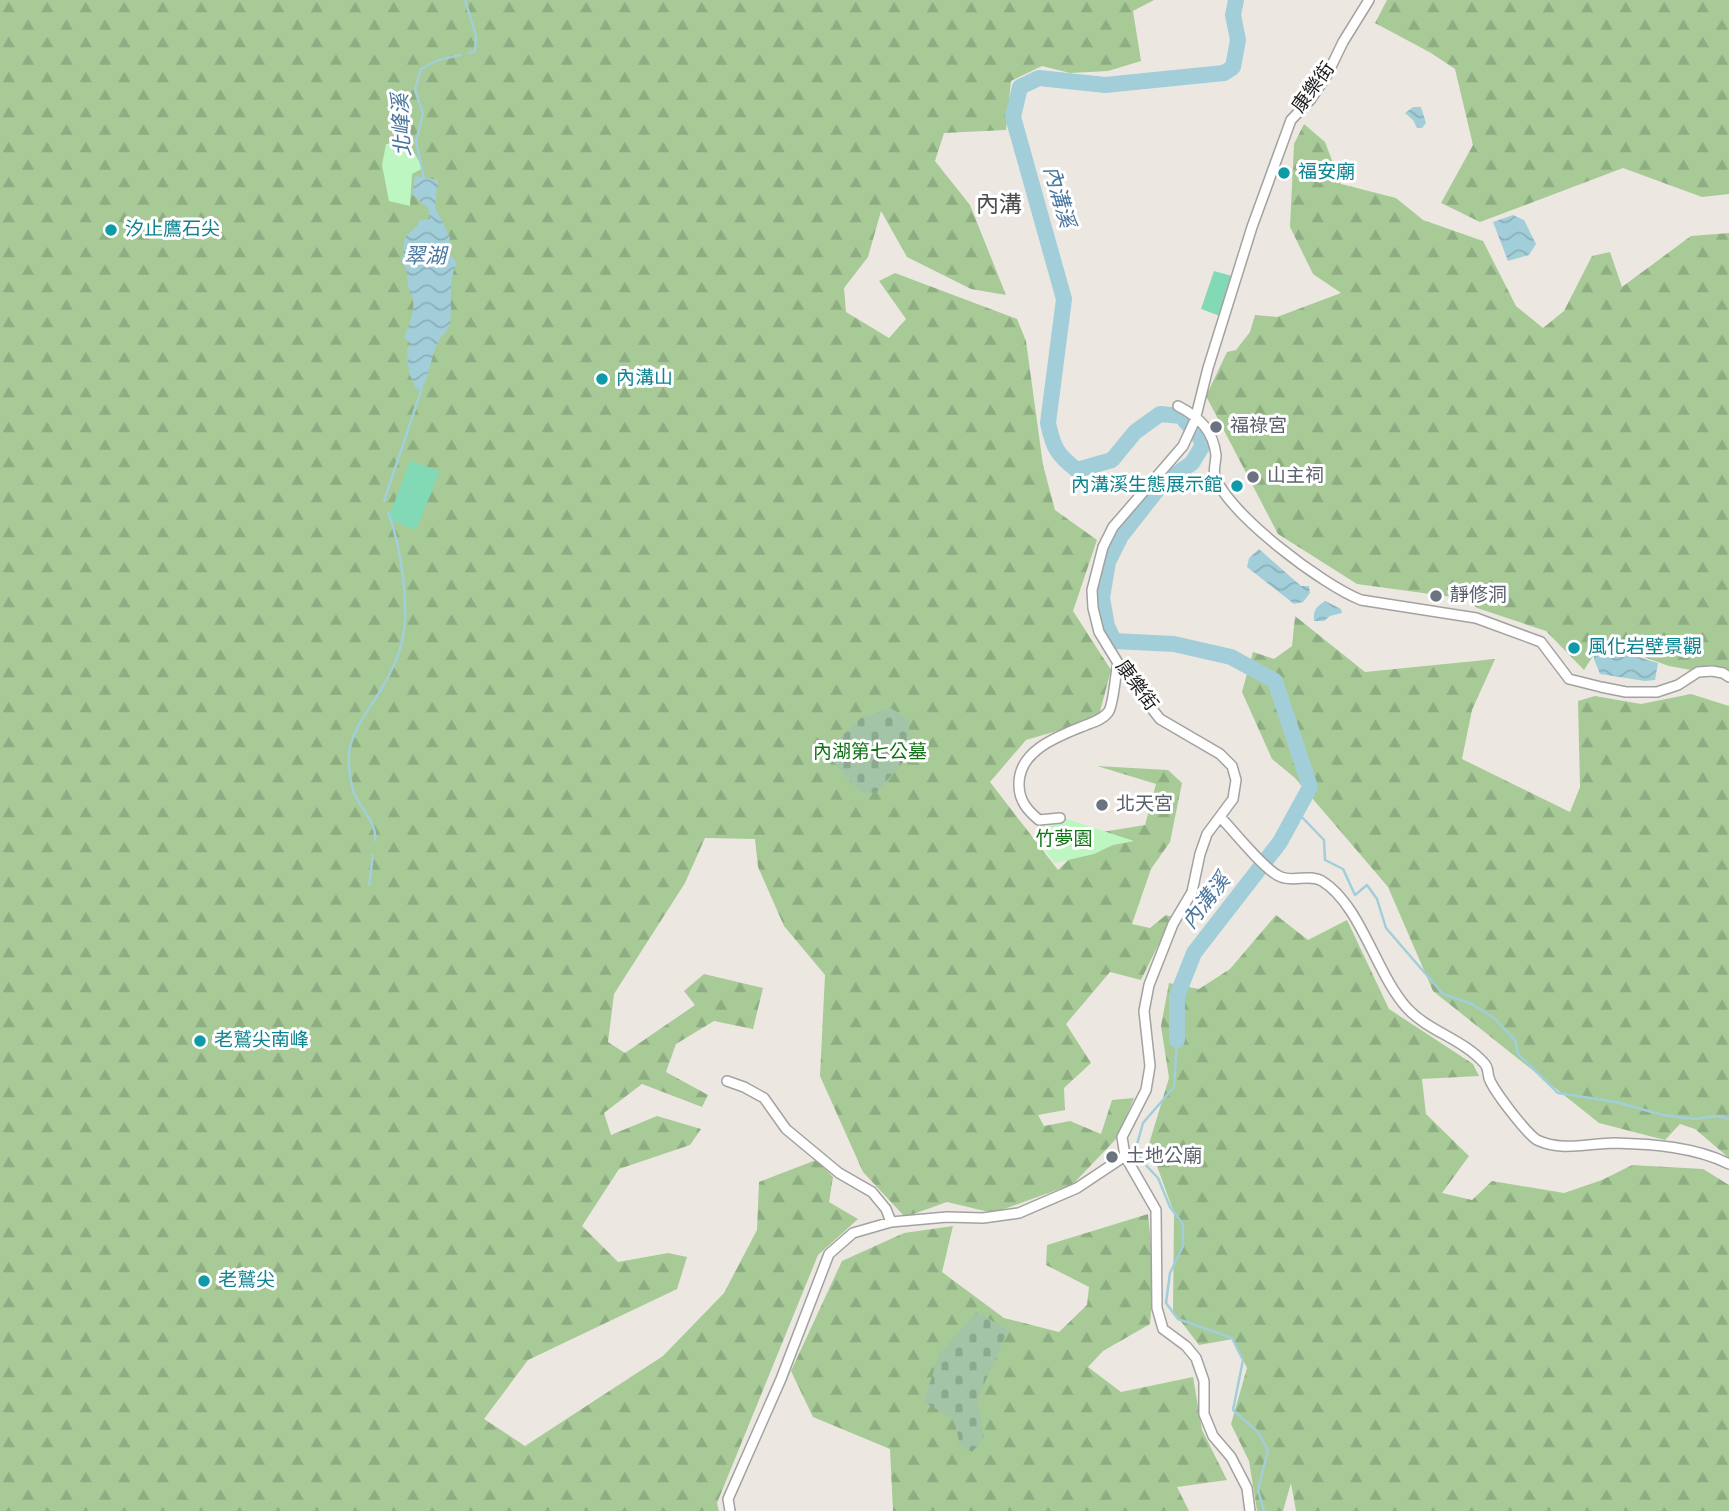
<svg xmlns="http://www.w3.org/2000/svg" width="1729" height="1511" font-family="Overpass,'Noto Sans TC',sans-serif">
<defs>
<pattern id="forest-firs" width="22" height="20" patternUnits="userSpaceOnUse" patternTransform="scale(1.75)"><rect width="22" height="20" fill="#a7ca97"/><path d="M5 1l3.5 6h-7zM16 11l3.5 6h-7z" fill="#8fad82"/></pattern>
<pattern id="cemetery-stones" width="16" height="16" patternUnits="userSpaceOnUse" patternTransform="scale(1.75)"><rect width="16" height="16" fill="#a3c4a7"/><path d="M2 7V4a2 2 0 0 1 4 0v3zM10 15v-3a2 2 0 0 1 4 0v3z" fill="#8ca88f"/></pattern>
<pattern id="water-waves" width="16" height="10" patternUnits="userSpaceOnUse" patternTransform="scale(1.75)"><rect width="16" height="10" fill="#a2ced9"/><path d="M0 5q4-4 8 0t8 0" fill="none" stroke="#8bb0ba"/></pattern>
</defs>
<rect width="100%" height="100%" fill="#ece8e1"/>
<path fill="url(#forest-firs)" d="M 0,0 L 1154,0 L 1133,11 L 1141,61 L 1108,71 L 1070,73 L 1042,66 L 1011,81 L 1006,130 L 944,133 L 935,161 L 970,205 L 1006,295 L 971,289 L 907,257 L 881,211 L 868,257 L 844,288 L 846,312 L 889,338 L 906,319 L 879,281 L 895,273 L 1017,319 L 1026,341 L 1043,465 L 1055,510 L 1097,540 L 1073,611 L 1111,670 L 1098,719 L 1026,740 L 990,782 L 1058,870 L 1096,833 L 1145,825 L 1156,784 L 1097,766 L 1168,770 L 1182,783 L 1170,842 L 1151,869 L 1132,924 L 1150,928 L 1166,915 L 1172,917 L 1141,980 L 1110,972 L 1066,1024 L 1091,1063 L 1064,1088 L 1065,1110 L 1038,1115 L 1044,1126 L 1070,1121 L 1101,1134 L 1112,1100 L 1134,1098 L 1117,1138 L 1073,1184 L 993,1213 L 947,1202 L 905,1217 L 863,1172 L 820,1076 L 825,975 L 784,926 L 758,867 L 755,839 L 705,838 L 685,883 L 614,994 L 608,1042 L 625,1053 L 695,1005 L 684,991 L 704,974 L 763,988 L 753,1029 L 714,1021 L 676,1044 L 666,1072 L 708,1095 L 702,1107 L 642,1084 L 604,1113 L 611,1135 L 657,1116 L 701,1129 L 690,1145 L 619,1169 L 582,1226 L 618,1262 L 668,1253 L 687,1257 L 677,1289 L 528,1360 L 484,1419 L 525,1446 L 663,1356 L 724,1293 L 757,1230 L 759,1182 L 816,1160 L 833,1177 L 829,1202 L 858,1219 L 818,1255 L 717,1503 L 719,1511 L 0,1511 Z
M 1387,0 L 1729,0 L 1729,194 L 1702,197 L 1623,168 L 1480,222 L 1441,203 L 1473,145 L 1455,69 L 1431,53 L 1375,23 Z
M 1304,124 L 1325,142 L 1341,184 L 1396,198 L 1423,220 L 1483,241 L 1516,306 L 1543,328 L 1564,311 L 1592,256 L 1610,252 L 1622,287 L 1691,236 L 1729,233 L 1729,677 L 1669,666 L 1602,642 L 1584,670 L 1546,631 L 1477,608 L 1467,599 L 1357,584 L 1278,534 L 1206,396 L 1227,352 L 1236,350 L 1250,332 L 1255,315 L 1277,317 L 1341,293 L 1313,274 L 1290,227 L 1294,144 Z
M 1295,616 L 1365,672 L 1495,659 L 1472,710 L 1462,759 L 1570,812 L 1580,787 L 1578,701 L 1595,696 L 1641,704 L 1691,694 L 1729,706 L 1729,1158 L 1695,1129 L 1680,1124 L 1665,1140 L 1599,1123 L 1433,991 L 1388,887 L 1295,778 L 1272,759 L 1242,692 L 1253,652 L 1274,659 L 1292,646 Z
M 1276,915 L 1308,940 L 1347,920 L 1389,1009 L 1473,1064 L 1479,1076 L 1422,1079 L 1426,1114 L 1469,1156 L 1442,1193 L 1472,1200 L 1492,1181 L 1564,1193 L 1602,1180 L 1632,1165 L 1703,1169 L 1729,1185 L 1729,1511 L 1296,1511 L 1291,1483 L 1283,1511 L 1257,1511 L 1249,1461 L 1231,1424 L 1247,1368 L 1233,1339 L 1199,1345 L 1173,1311 L 1174,1213 L 1149,1144 L 1169,1078 L 1161,1026 L 1169,983 L 1199,989 L 1230,969 Z
M 1148,1214 L 1154,1275 L 1150,1324 L 1103,1351 L 1088,1367 L 1121,1392 L 1193,1377 L 1202,1430 L 1227,1480 L 1177,1487 L 1189,1511 L 893,1511 L 890,1449 L 813,1417 L 791,1371 L 842,1261 L 904,1233 L 953,1226 L 942,1272 L 1004,1318 L 1059,1332 L 1087,1305 L 1089,1287 L 1046,1265 L 1047,1245 Z"/>
<path fill="url(#cemetery-stones)" d="M 891,708 L 908,720 L 911,753 L 876,793 L 860,792 L 825,752 L 862,717 Z
M 977,1312 L 1008,1330 L 977,1400 L 984,1438 L 972,1452 L 960,1445 L 954,1419 L 924,1402 L 939,1354 Z"/>
<path fill="#bef6c1" d="M 407,141 L 423,168 L 412,174 L 410,206 L 389,201 L 382,165 L 386,144 Z
M 1067,819 L 1134,841 L 1113,845 L 1094,854 L 1055,863 L 1036,839 L 1037,824 Z"/>
<path fill="#81d9b5" d="M 1214,271 L 1232,276 L 1220,316 L 1201,309 Z
M 410,461 L 440,471 L 416,530 L 388,519 Z"/>
<path fill="url(#water-waves)" d="M 1413,107 L 1421,107 L 1426,123 L 1422,128 L 1417,128 L 1413,120 L 1405,113 Z
M 415,176 L 438,180 L 435,207 L 450,237 L 448,252 L 457,263 C 447,283 453,302 450,323 C 449,328 445,332 441,337 C 431,352 431,372 422,388 L 416,389 L 409,373 L 407,349 L 411,345 L 404,338 C 408,328 415,311 413,300 C 413,296 410,293 409,289 C 405,276 411,276 402,262 L 405,237 L 417,226 L 420,220 L 430,219 L 428,208 L 412,194 Z
M 1513,215 L 1524,220 L 1536,244 L 1529,255 L 1508,261 L 1493,222 Z
M 1259,549 L 1301,586 L 1309,586 L 1310,593 L 1303,602 L 1294,604 L 1247,567 L 1249,558 Z
M 1325,601 L 1341,609 L 1342,613 L 1330,616 L 1324,621 L 1314,621 C 1313,610 1316,607 1325,601 Z
M 1607,645 L 1615,650 L 1658,663 L 1655,680 L 1645,681 L 1600,674 L 1594,659 L 1594,652 L 1601,646 Z"/>
<g fill="none" stroke-linecap="round" stroke-linejoin="round">
<path stroke="#a2ced9" stroke-width="2.5" d="M 465,0 L 476,36 L 475,51 L 469,53
M 424,178 L 416,141 L 423,114 L 415,90 L 421,69 L 438,60 L 460,55
M 384,501 L 422,388
M 1297,812 L 1324,840 L 1325,860 L 1343,869 L 1355,895 L 1367,885 L 1377,899 L 1386,928 L 1443,994 L 1472,1004 L 1494,1018 L 1515,1040 L 1518,1054 L 1558,1093 L 1616,1102 L 1663,1115 L 1694,1119 L 1718,1116 L 1729,1119
M 375,840 C 377,823 363,812 356,797 C 351,788 348,766 349,755 C 350,732 371,707 382,688 C 389,676 396,663 400,649 C 412,614 401,546 388,512
M 369,885 L 373,855
M 1177,1040 L 1174,1087 L 1143,1123 L 1136,1148 L 1142,1161 L 1158,1178 L 1170,1207 L 1183,1224 L 1183,1246 L 1170,1273 L 1166,1303 L 1178,1319 L 1232,1338 L 1243,1360 L 1233,1410 L 1258,1432 L 1268,1450 L 1258,1490 L 1264,1511"/>
<path stroke="#a2ced9" stroke-width="16" d="M 1181,416 L 1160,414 L 1135,432 L 1112,460 L 1077,470 C 1057,455 1053,447 1048,423 L 1064,299 L 1013,117 L 1020,87 L 1039,78 L 1105,85 L 1224,73 L 1233,67 L 1238,40 L 1233,15 L 1236,0
M 1177,1040 L 1177,996 L 1194,953 L 1280,842 L 1310,787 L 1275,681 L 1231,657 L 1174,644 L 1114,641 L 1107,626 L 1102,598 L 1108,562 L 1121,536 L 1161,485 L 1192,463 L 1203,445 L 1198,434 L 1185,421"/>
<defs>
<path id="street" d="M 1178,406 C 1199,417 1213,430 1216,455 C 1216,461 1213,470 1215,476 C 1228,514 1324,586 1361,600 L 1476,618 L 1541,642 L 1569,679 L 1601,687 L 1626,692 L 1657,692 L 1678,685 L 1698,672 L 1712,671 L 1723,673 L 1729,677
M 1060,818 L 1039,820 C 1028,811 1019,801 1019,785 C 1018,750 1059,736 1086,725 C 1094,722 1104,719 1109,711 C 1114,701 1115,676 1118,663
M 1221,818 C 1235,832 1265,871 1281,877 C 1294,882 1310,874 1322,881 C 1361,905 1376,974 1407,1008 C 1428,1031 1463,1039 1484,1063 C 1489,1068 1487,1071 1489,1078 C 1493,1090 1526,1133 1537,1140 C 1562,1152 1589,1143 1615,1143 C 1652,1144 1696,1147 1729,1164
M 727,1081 L 744,1087 L 764,1098 L 786,1129 L 839,1173 L 872,1192 L 886,1209 L 891,1222
M 730,1511 L 728,1499 L 781,1379 L 829,1254 L 853,1233 L 891,1222 L 947,1217 L 983,1218 L 1019,1213 L 1077,1188 L 1125,1156
M 1250,1511 L 1247,1488 L 1231,1457 L 1213,1436 L 1204,1414 L 1204,1381 L 1196,1358 L 1186,1346 L 1163,1329 L 1157,1308 L 1156,1210 L 1125,1156 L 1122,1137 L 1146,1090 L 1150,1066 L 1144,1011 L 1149,985 L 1173,924 L 1192,892 L 1200,854 L 1207,834 L 1233,799 L 1236,780 L 1232,766 L 1220,754 L 1160,719 L 1141,695 L 1118,663 L 1099,632 L 1093,608 L 1092,590 L 1103,547 L 1113,527 L 1183,446 L 1195,420 L 1208,368 L 1252,227 L 1291,120 L 1311,99 L 1327,75 L 1343,42 L 1369,0"/>
</defs>
<use href="#street" stroke="#a2a2a2" stroke-width="12"/>
<use href="#street" stroke="#fff" stroke-width="9"/>
</g>
<g fill="#0f9aa8" stroke="#fff" stroke-width="2.5">
<circle cx="1284" cy="173" r="7"/>
<circle cx="111" cy="230" r="7"/>
<circle cx="602" cy="379" r="7"/>
<circle cx="1237" cy="486" r="7"/>
<circle cx="1574" cy="648" r="7"/>
<circle cx="200" cy="1041" r="7"/>
<circle cx="204" cy="1281" r="7"/>
</g>
<g fill="#6b7280" stroke="#fff" stroke-width="2.5">
<circle cx="1216" cy="427" r="7"/>
<circle cx="1253" cy="477" r="7"/>
<circle cx="1436" cy="596" r="7"/>
<circle cx="1102" cy="805" r="7"/>
<circle cx="1112" cy="1157" r="7"/>
</g>
<g text-anchor="middle" dominant-baseline="central" stroke-width="6" stroke-linejoin="round" paint-order="stroke">
<g font-size="19" fill="#1b1b1b" stroke="#fff">
<text transform="translate(1314 88) rotate(-54)">康樂街</text>
<text transform="translate(1136 686) rotate(54)">康樂街</text>
</g>
<g font-size="19" fill="#0d838f" stroke="#fff" text-anchor="start">
<text x="1298" y="173">福安廟</text>
<text x="125" y="230">汐止鷹石尖</text>
<text x="616" y="379">內溝山</text>
<text x="1223" y="486" text-anchor="end">內溝溪生態展示館</text>
<text x="1588" y="648">風化岩壁景觀</text>
<text x="214" y="1041">老鷲尖南峰</text>
<text x="218" y="1281">老鷲尖</text>
</g>
<g font-size="19" fill="#5b616d" stroke="#fff" text-anchor="start">
<text x="1230" y="427">福祿宮</text>
<text x="1267" y="477">山主祠</text>
<text x="1450" y="596">靜修洞</text>
<text x="1116" y="805">北天宮</text>
<text x="1126" y="1157">土地公廟</text>
</g>
<g font-size="19" fill="#107215" stroke="#fff">
<text x="870" y="753">內湖第七公墓</text>
<text x="1064" y="840">竹夢園</text>
</g>
<g font-size="21" font-style="italic" fill="#4a769e" stroke="#fff">
<text transform="translate(403 125) rotate(-93)">北峰溪</text>
<text transform="translate(1058 197) rotate(74)">內溝溪</text>
<text x="425" y="257">翠湖</text>
<text transform="translate(1207 902) rotate(-52)">內溝溪</text>
</g>
<g font-size="23" fill="#4e4e4e" stroke="#fff">
<text x="999" y="206">內溝</text>
</g>
</g>
</svg>
